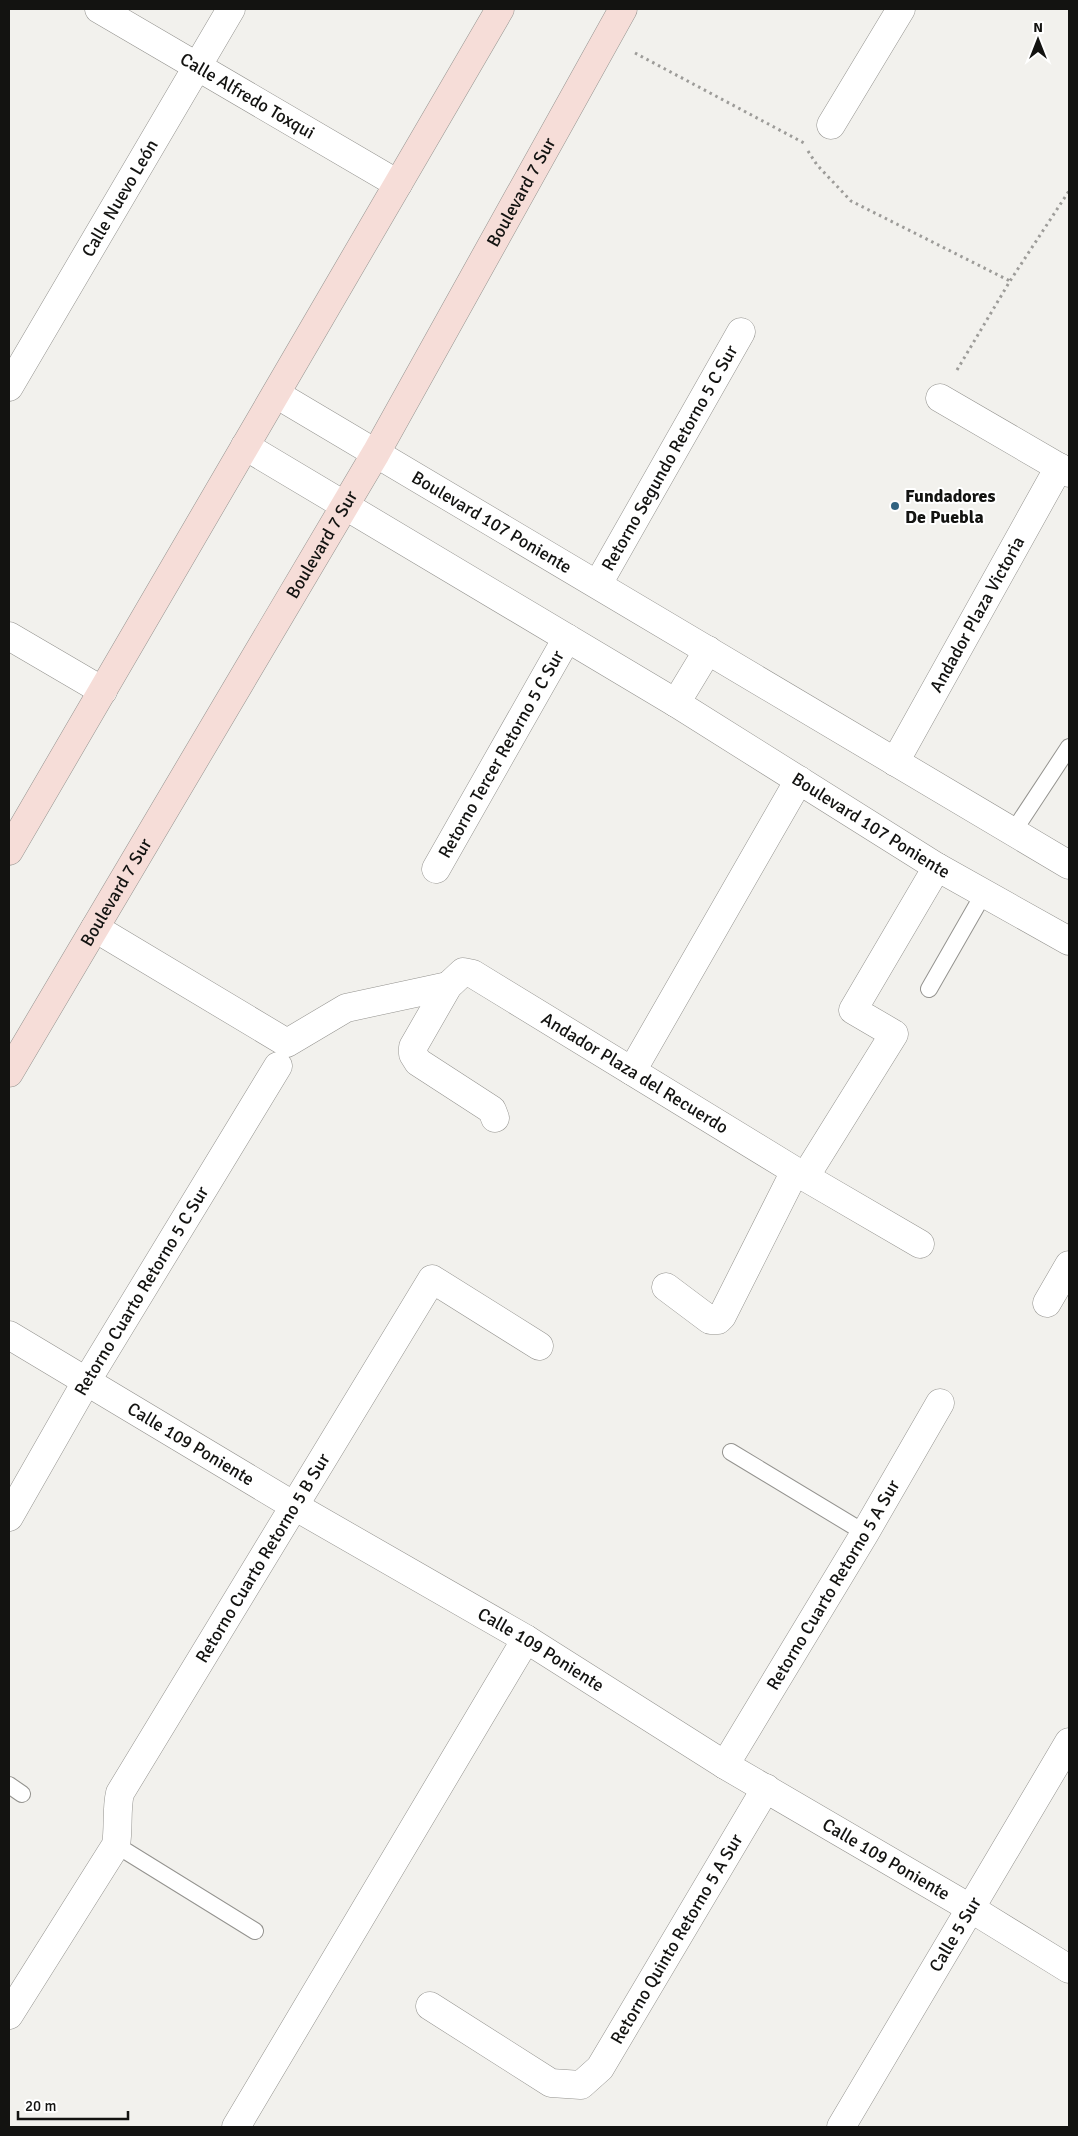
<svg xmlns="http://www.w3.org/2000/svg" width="1078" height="2136" font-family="Signika,sans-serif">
<rect width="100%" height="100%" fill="#f2f1ed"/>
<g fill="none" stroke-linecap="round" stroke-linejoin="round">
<defs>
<path id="lane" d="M 1013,832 L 1069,747
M 929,989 L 984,893
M 731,1452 L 865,1533
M 9,1785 L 22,1794
M 116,1845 L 255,1931"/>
<g id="street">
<path id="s1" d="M 99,9 L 398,184"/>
<path d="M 831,125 L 901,9"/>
<path id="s2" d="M 9,387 L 231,9"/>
<path id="s3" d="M 276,394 L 1069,865"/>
<path d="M 940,398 L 1069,473"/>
<path id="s4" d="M 245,446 L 676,703 L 937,867 L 1069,941"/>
<path id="s5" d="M 598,584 L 741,332"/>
<path d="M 9,636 L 103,691"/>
<path d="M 676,703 L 708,650"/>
<path id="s6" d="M 895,762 L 1059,467"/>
<path id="s7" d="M 436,869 L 567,638"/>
<path d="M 95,928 L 287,1043 L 346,1008 L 448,986"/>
<path d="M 632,1071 L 799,780"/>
<path id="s8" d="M 495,1118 L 492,1110 L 418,1062 L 413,1054 L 413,1047 L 448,986 L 463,972 L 473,974 L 805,1177 L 920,1244"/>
<path d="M 805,1177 L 894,1034 L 853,1010 L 937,867"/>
<path d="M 666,1287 L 710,1320 L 718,1320 L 722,1316 L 795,1171"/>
<path d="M 1047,1303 L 1069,1265"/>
<path id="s9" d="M 9,1335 L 296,1507 L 526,1639 L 725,1765 L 970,1908 L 1069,1969"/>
<path id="s10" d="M 9,1517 L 86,1382 L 278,1066"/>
<path id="s11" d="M 725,1765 L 865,1533 L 940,1403"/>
<path id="s12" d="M 430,2006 L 551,2083 L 581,2085 L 600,2068 L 766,1788"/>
<path id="s13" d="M 9,2015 L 116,1845 C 119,1827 116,1810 120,1793 L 432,1279 L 539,1346"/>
<path d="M 236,2127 L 526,1639"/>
<path id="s14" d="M 841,2127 L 1069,1742"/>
</g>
<g id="secondary">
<path d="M 9,851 L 500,9"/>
<path id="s15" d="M 9,1073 L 376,453 L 623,9"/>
</g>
</defs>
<use href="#lane" stroke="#94938f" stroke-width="18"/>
<use href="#street" stroke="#94938f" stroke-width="29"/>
<use href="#secondary" stroke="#94938f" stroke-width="29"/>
<path stroke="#9d9c99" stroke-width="3" stroke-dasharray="2.5 4" stroke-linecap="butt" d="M 635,53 L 804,143
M 808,151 L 817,165 L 851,201 L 1010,281
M 957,370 L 1010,281 L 1069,191"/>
<use href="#lane" stroke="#fff" stroke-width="16"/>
<use href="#street" stroke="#fff" stroke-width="28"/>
<use href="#secondary" stroke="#f6ddd8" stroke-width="28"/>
</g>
<circle fill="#326381" stroke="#fff" stroke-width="2" cx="895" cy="506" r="5"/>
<g text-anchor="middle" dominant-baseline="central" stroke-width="4" stroke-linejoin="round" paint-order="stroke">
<g font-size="18" fill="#131311" stroke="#fff">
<text stroke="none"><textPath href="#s1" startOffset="172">Calle Alfredo Toxqui</textPath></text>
<text stroke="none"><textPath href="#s15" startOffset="1019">Boulevard 7 Sur</textPath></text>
<text stroke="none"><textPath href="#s2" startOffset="219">Calle Nuevo León</textPath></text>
<text stroke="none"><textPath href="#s5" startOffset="145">Retorno Segundo Retorno 5 C Sur</textPath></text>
<text stroke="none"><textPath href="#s3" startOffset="251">Boulevard 107 Poniente</textPath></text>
<text stroke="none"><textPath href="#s15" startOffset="614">Boulevard 7 Sur</textPath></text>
<text stroke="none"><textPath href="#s6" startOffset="169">Andador Plaza Victoria</textPath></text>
<text stroke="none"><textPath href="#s7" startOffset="132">Retorno Tercer Retorno 5 C Sur</textPath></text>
<text stroke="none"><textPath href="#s4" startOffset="732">Boulevard 107 Poniente</textPath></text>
<text stroke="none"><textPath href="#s15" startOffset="210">Boulevard 7 Sur</textPath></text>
<text stroke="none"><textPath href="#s8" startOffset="404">Andador Plaza del Recuerdo</textPath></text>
<text stroke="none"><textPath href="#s10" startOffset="262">Retorno Cuarto Retorno 5 C Sur</textPath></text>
<text stroke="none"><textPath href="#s9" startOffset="212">Calle 109 Poniente</textPath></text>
<text stroke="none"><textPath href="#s13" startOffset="528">Retorno Cuarto Retorno 5 B Sur</textPath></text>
<text stroke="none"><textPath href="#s11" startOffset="210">Retorno Cuarto Retorno 5 A Sur</textPath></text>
<text stroke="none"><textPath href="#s9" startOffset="618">Calle 109 Poniente</textPath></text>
<text stroke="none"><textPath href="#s9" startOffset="1022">Calle 109 Poniente</textPath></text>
<text stroke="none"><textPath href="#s14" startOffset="224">Calle 5 Sur</textPath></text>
<text stroke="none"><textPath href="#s12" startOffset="349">Retorno Quinto Retorno 5 A Sur</textPath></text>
</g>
<g font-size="18" font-weight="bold" fill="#131311" stroke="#fff" text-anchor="start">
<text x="905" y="496">Fundadores<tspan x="905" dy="21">De Puebla</tspan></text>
</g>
</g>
<rect width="1078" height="2136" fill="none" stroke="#131311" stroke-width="20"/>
<g transform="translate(1038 40)" stroke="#ffffff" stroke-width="4" paint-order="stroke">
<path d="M0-4L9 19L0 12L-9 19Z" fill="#131311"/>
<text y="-8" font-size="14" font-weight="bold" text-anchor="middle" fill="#131311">N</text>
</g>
<path d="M18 2111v8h110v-8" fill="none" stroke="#131311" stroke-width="2.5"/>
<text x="25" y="2111" font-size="15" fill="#131311" stroke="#ffffff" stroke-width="4" paint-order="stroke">20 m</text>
</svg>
